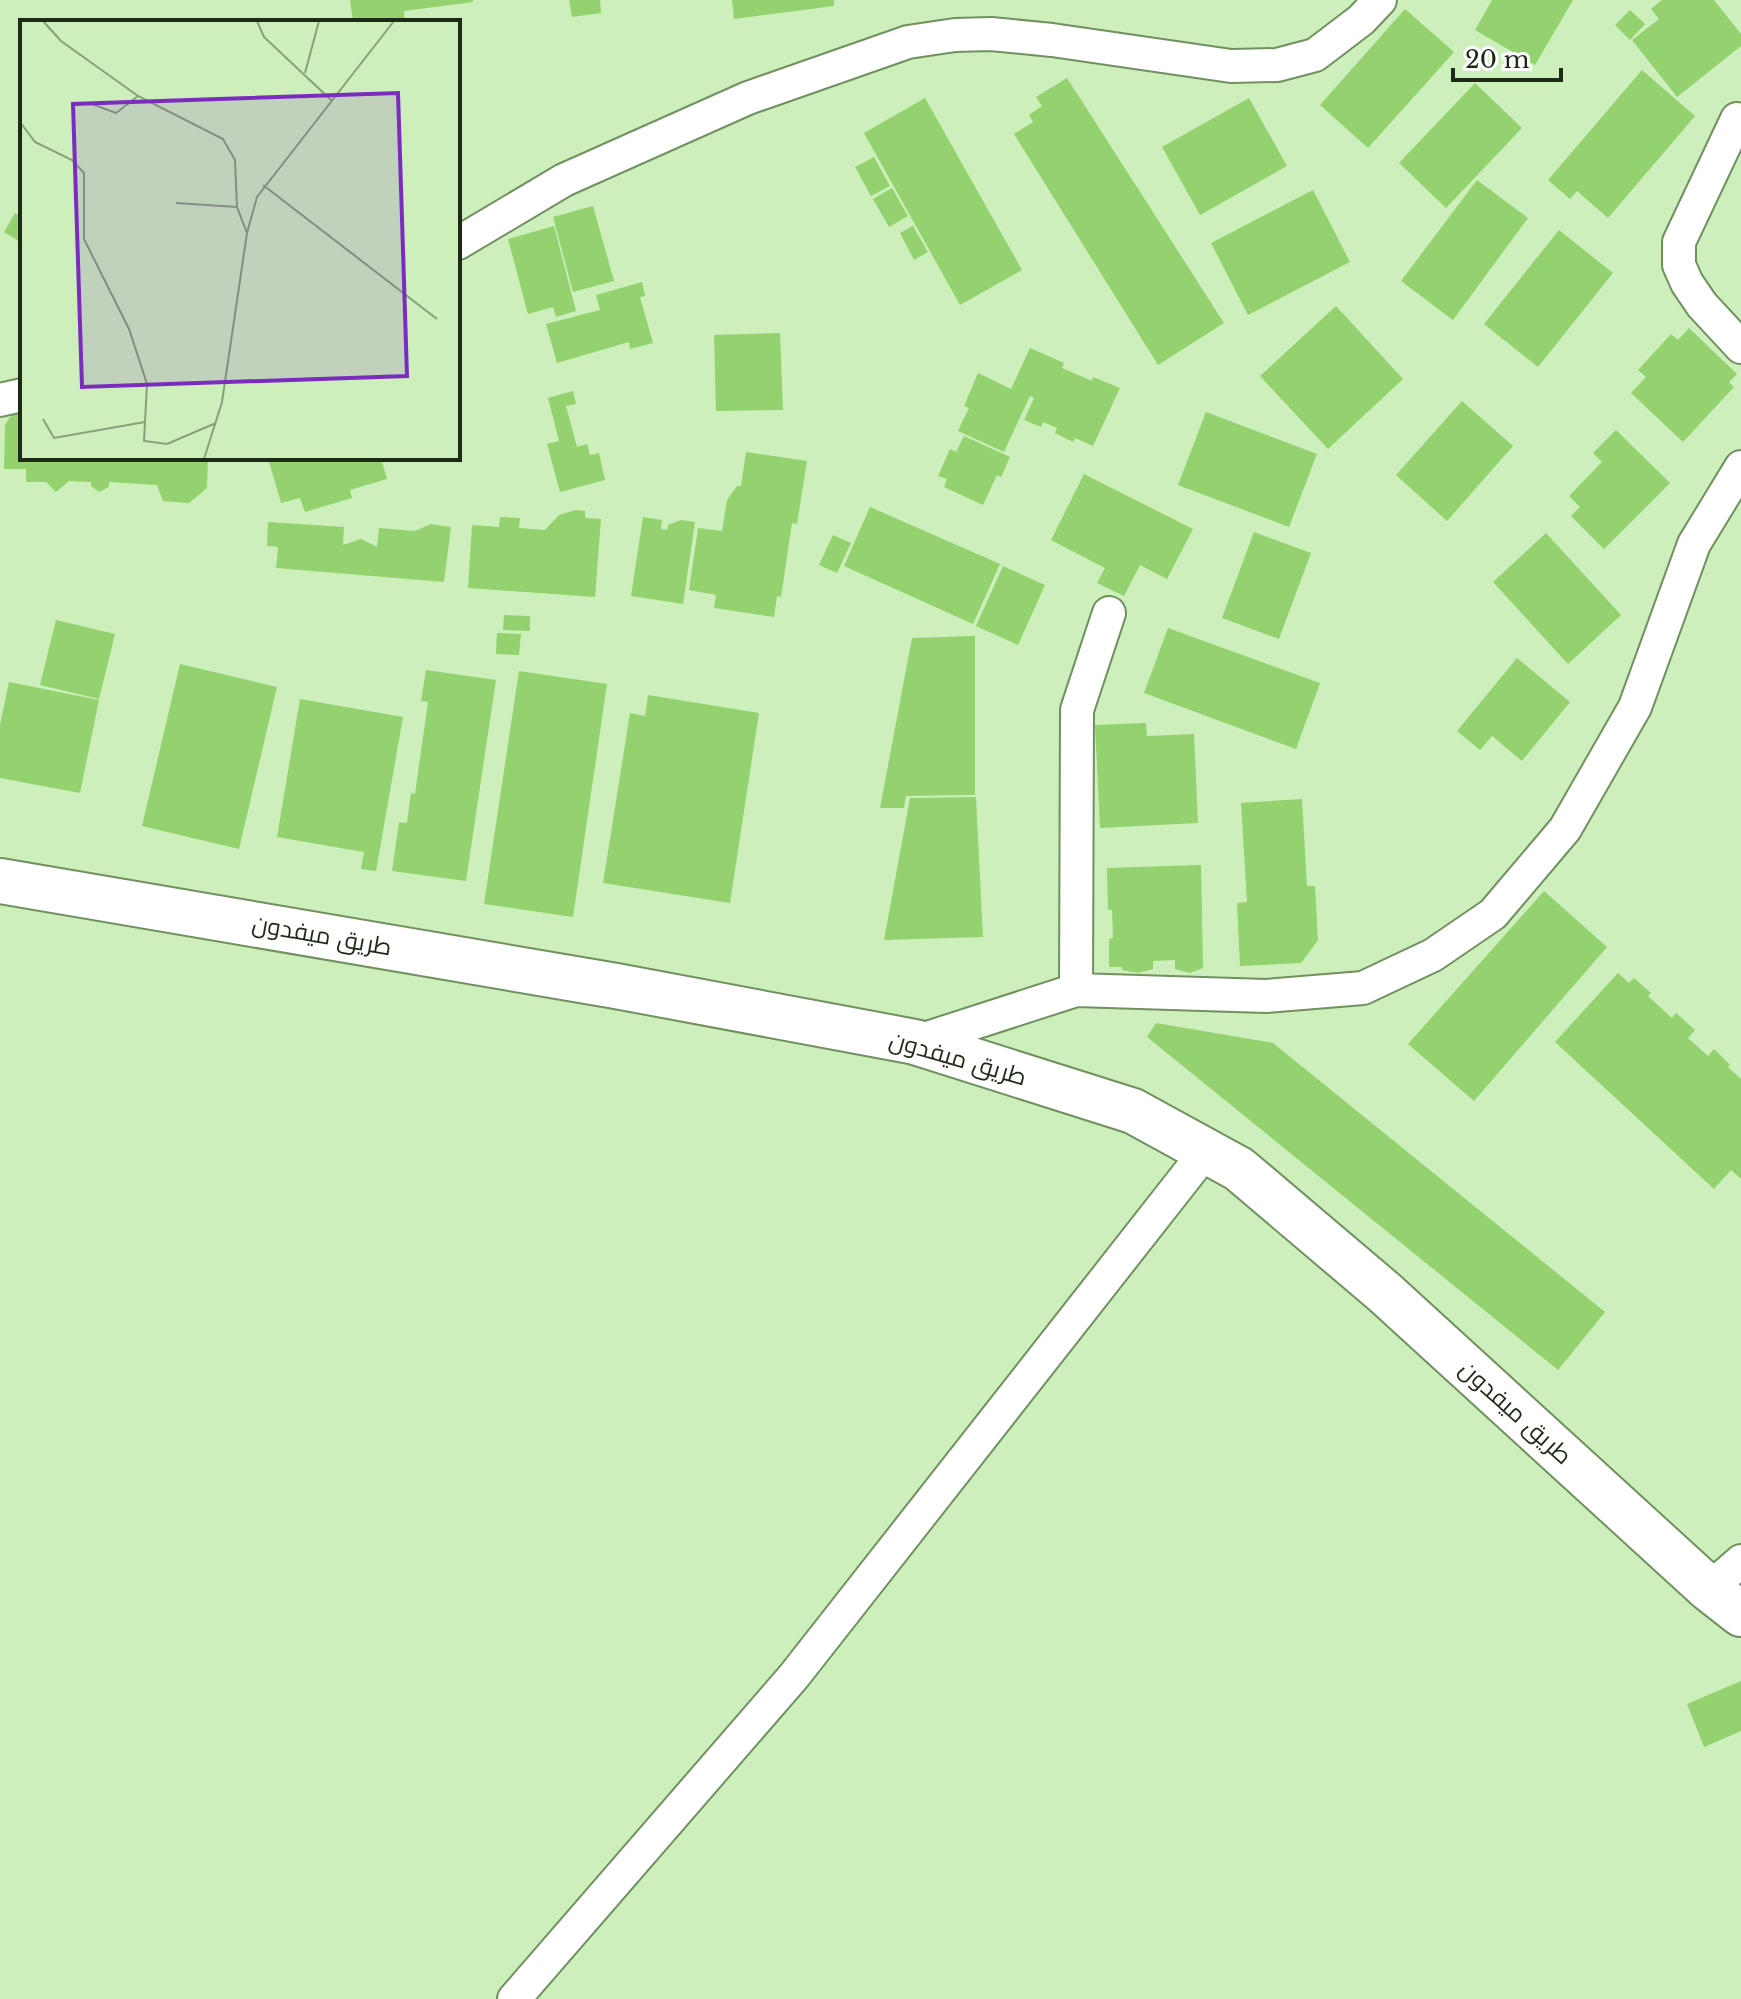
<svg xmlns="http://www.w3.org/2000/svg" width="1741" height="1999" font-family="'Libre Baskerville',Cairo,serif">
<rect width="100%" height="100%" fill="#cdefbc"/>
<path fill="#93d26e" d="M 350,0 L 473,0 L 473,2 L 404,11 L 405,22 L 353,22 Z
M 569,0 L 600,0 L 601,13 L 572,17 Z
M 732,0 L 834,0 L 834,6 L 734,19 Z
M 1492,0 L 1573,0 L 1535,65 L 1475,30 Z
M 1662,0 L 1714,0 L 1741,34 L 1741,46 L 1677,97 L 1632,40 L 1659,19 L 1651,9 Z
M 1405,9 L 1454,52 L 1368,148 L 1320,105 Z
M 1630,10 L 1645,24 L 1630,40 L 1615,25 Z
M 1642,70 L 1695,116 L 1608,218 L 1577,191 L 1570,199 L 1548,180 Z
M 1067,78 L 1224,323 L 1158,365 L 1014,134 L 1033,122 L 1029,115 L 1042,106 L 1036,97 Z
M 1475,83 L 1522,128 L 1446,208 L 1399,163 Z
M 925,98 L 1022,270 L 960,305 L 864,133 Z
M 1249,98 L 1287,166 L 1200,215 L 1162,147 Z
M 874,157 L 890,186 L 871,196 L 855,167 Z
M 1477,180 L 1528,218 L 1453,320 L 1401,281 Z
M 892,188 L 908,216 L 889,227 L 873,199 Z
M 1313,190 L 1350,262 L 1248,315 L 1211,243 Z
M 593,206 L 614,281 L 573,292 L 553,217 Z
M 15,213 L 22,217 L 22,243 L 4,232 Z
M 554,226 L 576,311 L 556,317 L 553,307 L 528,314 L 508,239 Z
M 913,226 L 928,252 L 914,260 L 900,233 Z
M 1559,230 L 1613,273 L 1538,367 L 1484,324 Z
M 642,282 L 645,296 L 640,297 L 653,343 L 630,349 L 629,342 L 557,363 L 546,324 L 600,310 L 596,295 Z
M 1336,306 L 1403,379 L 1328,449 L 1260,376 Z
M 1689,328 L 1737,374 L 1729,382 L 1734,387 L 1683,442 L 1631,393 L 1646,377 L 1638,370 L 1671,334 L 1678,340 Z
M 780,333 L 783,410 L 716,411 L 714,335 Z
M 1030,348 L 1064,363 L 1062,368 L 1092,381 L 1093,377 L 1120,388 L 1093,446 L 1075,438 L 1073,442 L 1055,433 L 1057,428 L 1043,422 L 1041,427 L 1024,420 L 1034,398 L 1030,396 L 1004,452 L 958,431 L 969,408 L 964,406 L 978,373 L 1011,389 Z
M 573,391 L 576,404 L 566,406 L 577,447 L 587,444 L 590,455 L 599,453 L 605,480 L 560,492 L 547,444 L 559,441 L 548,398 Z
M 1462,401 L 1513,446 L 1447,521 L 1396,475 Z
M 22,407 L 22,458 L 208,458 L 207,488 L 189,503 L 163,501 L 157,485 L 109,482 L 109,487 L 99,492 L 91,486 L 91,482 L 69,481 L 56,492 L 46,482 L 26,482 L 26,469 L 4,469 L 5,425 L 16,408 Z
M 1206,412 L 1317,454 L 1289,527 L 1178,485 Z
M 1616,430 L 1670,483 L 1604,549 L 1571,516 L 1580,507 L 1569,496 L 1602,462 L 1593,453 Z
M 964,436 L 1010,457 L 1001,477 L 997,475 L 983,505 L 944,487 L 947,479 L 938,476 L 950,449 L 956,452 Z
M 746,452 L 807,461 L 797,524 L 792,523 L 781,597 L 777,596 L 774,617 L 714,608 L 716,595 L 689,590 L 698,528 L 722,531 L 727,500 L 737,486 L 741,486 Z
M 268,458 L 381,458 L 387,479 L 350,490 L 352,498 L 305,512 L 300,498 L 281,503 Z
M 1084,474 L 1193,529 L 1167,579 L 1140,565 L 1124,596 L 1097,583 L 1105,568 L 1051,540 Z
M 870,507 L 1000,564 L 973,624 L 844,566 Z
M 576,510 L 585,511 L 585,518 L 601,519 L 595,597 L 468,588 L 472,525 L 499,527 L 500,517 L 520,518 L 519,528 L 545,530 L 559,515 Z
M 643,517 L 662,520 L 661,529 L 667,530 L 668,525 L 681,520 L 695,522 L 683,604 L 631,596 Z
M 268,522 L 344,527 L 343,545 L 361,539 L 377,547 L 379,528 L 415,531 L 431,524 L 451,527 L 444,582 L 276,568 L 278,547 L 267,546 Z
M 1254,532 L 1311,553 L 1279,639 L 1222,618 Z
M 1546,533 L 1621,615 L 1568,664 L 1493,582 Z
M 833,535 L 851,543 L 837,573 L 819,565 Z
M 1003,566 L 1045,585 L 1018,645 L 976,626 Z
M 504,615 L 530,616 L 530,631 L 503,630 Z
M 56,620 L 115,634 L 99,699 L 40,685 Z
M 1168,628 L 1320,683 L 1296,749 L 1144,693 Z
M 497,633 L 521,634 L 519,655 L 496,654 Z
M 975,636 L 975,795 L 906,796 L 904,808 L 880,808 L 912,638 Z
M 1517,658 L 1570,702 L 1522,761 L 1492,736 L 1480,750 L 1457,731 Z
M 180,664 L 277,687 L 239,849 L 142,826 Z
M 426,670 L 496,680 L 466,881 L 392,871 L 399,822 L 407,823 L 411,793 L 415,794 L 428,702 L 421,701 Z
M 519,671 L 607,684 L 573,917 L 484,904 Z
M 9,682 L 99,700 L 80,793 L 0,778 L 0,725 Z
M 648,695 L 759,713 L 730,903 L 603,883 L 630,713 L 645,716 Z
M 300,699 L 403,717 L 376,871 L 361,869 L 364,852 L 277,837 Z
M 1146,723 L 1147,736 L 1194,734 L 1198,823 L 1100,828 L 1095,725 Z
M 976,797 L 983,937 L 884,940 L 910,798 Z
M 1302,799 L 1307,886 L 1315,886 L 1318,940 L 1301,963 L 1240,966 L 1237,903 L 1247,902 L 1241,803 Z
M 1201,865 L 1203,968 L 1190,973 L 1175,969 L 1175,960 L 1153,961 L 1153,969 L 1138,973 L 1122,970 L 1122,967 L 1109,967 L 1109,939 L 1113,938 L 1112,910 L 1108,910 L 1107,868 Z
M 1544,891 L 1607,947 L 1474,1101 L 1408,1044 Z
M 1618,973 L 1629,983 L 1634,978 L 1651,993 L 1648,996 L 1672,1018 L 1676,1013 L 1695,1030 L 1688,1038 L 1708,1056 L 1714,1049 L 1730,1065 L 1728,1067 L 1741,1079 L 1741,1179 L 1731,1170 L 1714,1189 L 1555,1042 Z
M 1156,1023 L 1273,1043 L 1605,1312 L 1558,1370 L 1147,1037 Z
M 1741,1681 L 1741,1731 L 1704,1747 L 1687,1704 Z"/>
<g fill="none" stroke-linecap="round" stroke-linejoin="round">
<defs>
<path id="minor" d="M 1737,119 L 1679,242 L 1679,265 L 1687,283 L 1702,305 L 1741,347
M 458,243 L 564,180 L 748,98 L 908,42 L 955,35 L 991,34 L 1052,40 L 1231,66 L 1277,65 L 1315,55 L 1361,20 L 1380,0
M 0,400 L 22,395
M 1076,990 L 1077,710 L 1109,613
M 915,1042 L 1076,990 L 1266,996 L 1363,988 L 1433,955 L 1493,914 L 1565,829 L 1635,707 L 1694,544 L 1741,467
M 1709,1589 L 1741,1561
M 514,1999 L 794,1676 L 1206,1151"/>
<path id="primary" d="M 0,881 L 616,986 L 915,1042 L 1133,1111 L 1239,1169 L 1384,1292 L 1709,1589 L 1741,1614"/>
</defs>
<use href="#minor" stroke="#719060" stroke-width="36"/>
<use href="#primary" stroke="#719060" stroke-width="48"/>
<use href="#minor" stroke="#fff" stroke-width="32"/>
<use href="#primary" stroke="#fff" stroke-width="44"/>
</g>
<g text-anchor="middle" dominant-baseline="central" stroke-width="7" stroke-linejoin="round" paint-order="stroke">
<g font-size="24" fill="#1d2a16" stroke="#fff">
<text transform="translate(322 935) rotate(10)">طريق ميفدون</text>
<text transform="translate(958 1058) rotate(16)">طريق ميفدون</text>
<text transform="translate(1516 1412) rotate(42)">طريق ميفدون</text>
</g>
</g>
<g transform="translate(20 20)">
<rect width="440" height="440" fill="#cdefbc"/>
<path fill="none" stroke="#87a07a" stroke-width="2" d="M 23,1 L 41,21 L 118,76 L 203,119 L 215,140 L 217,187 L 227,213M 237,1 L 244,17 L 311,80M 285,53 L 299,1M 72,84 L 96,93 L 118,76M 0,102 L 15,122 L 52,140 L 64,153 L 64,219 L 109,309 L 127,364 L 124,421 L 147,424 L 196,403M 243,165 L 417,299M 156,183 L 217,187M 23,399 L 34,418 L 125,402M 184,439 L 202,382 L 227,213 L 237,177 L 374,1"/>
<path fill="#7b2cbf" fill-opacity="0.15" stroke="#7b2cbf" stroke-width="4" d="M 378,73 L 387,356 L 62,367 L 53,84 Z"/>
<rect width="440" height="440" fill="none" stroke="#1d2a16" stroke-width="4"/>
</g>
<path d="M1453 68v12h108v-12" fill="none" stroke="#1d2a16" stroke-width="4"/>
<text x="1465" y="68" font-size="24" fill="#1d2a16" stroke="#ffffff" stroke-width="6" paint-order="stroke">20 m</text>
</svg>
